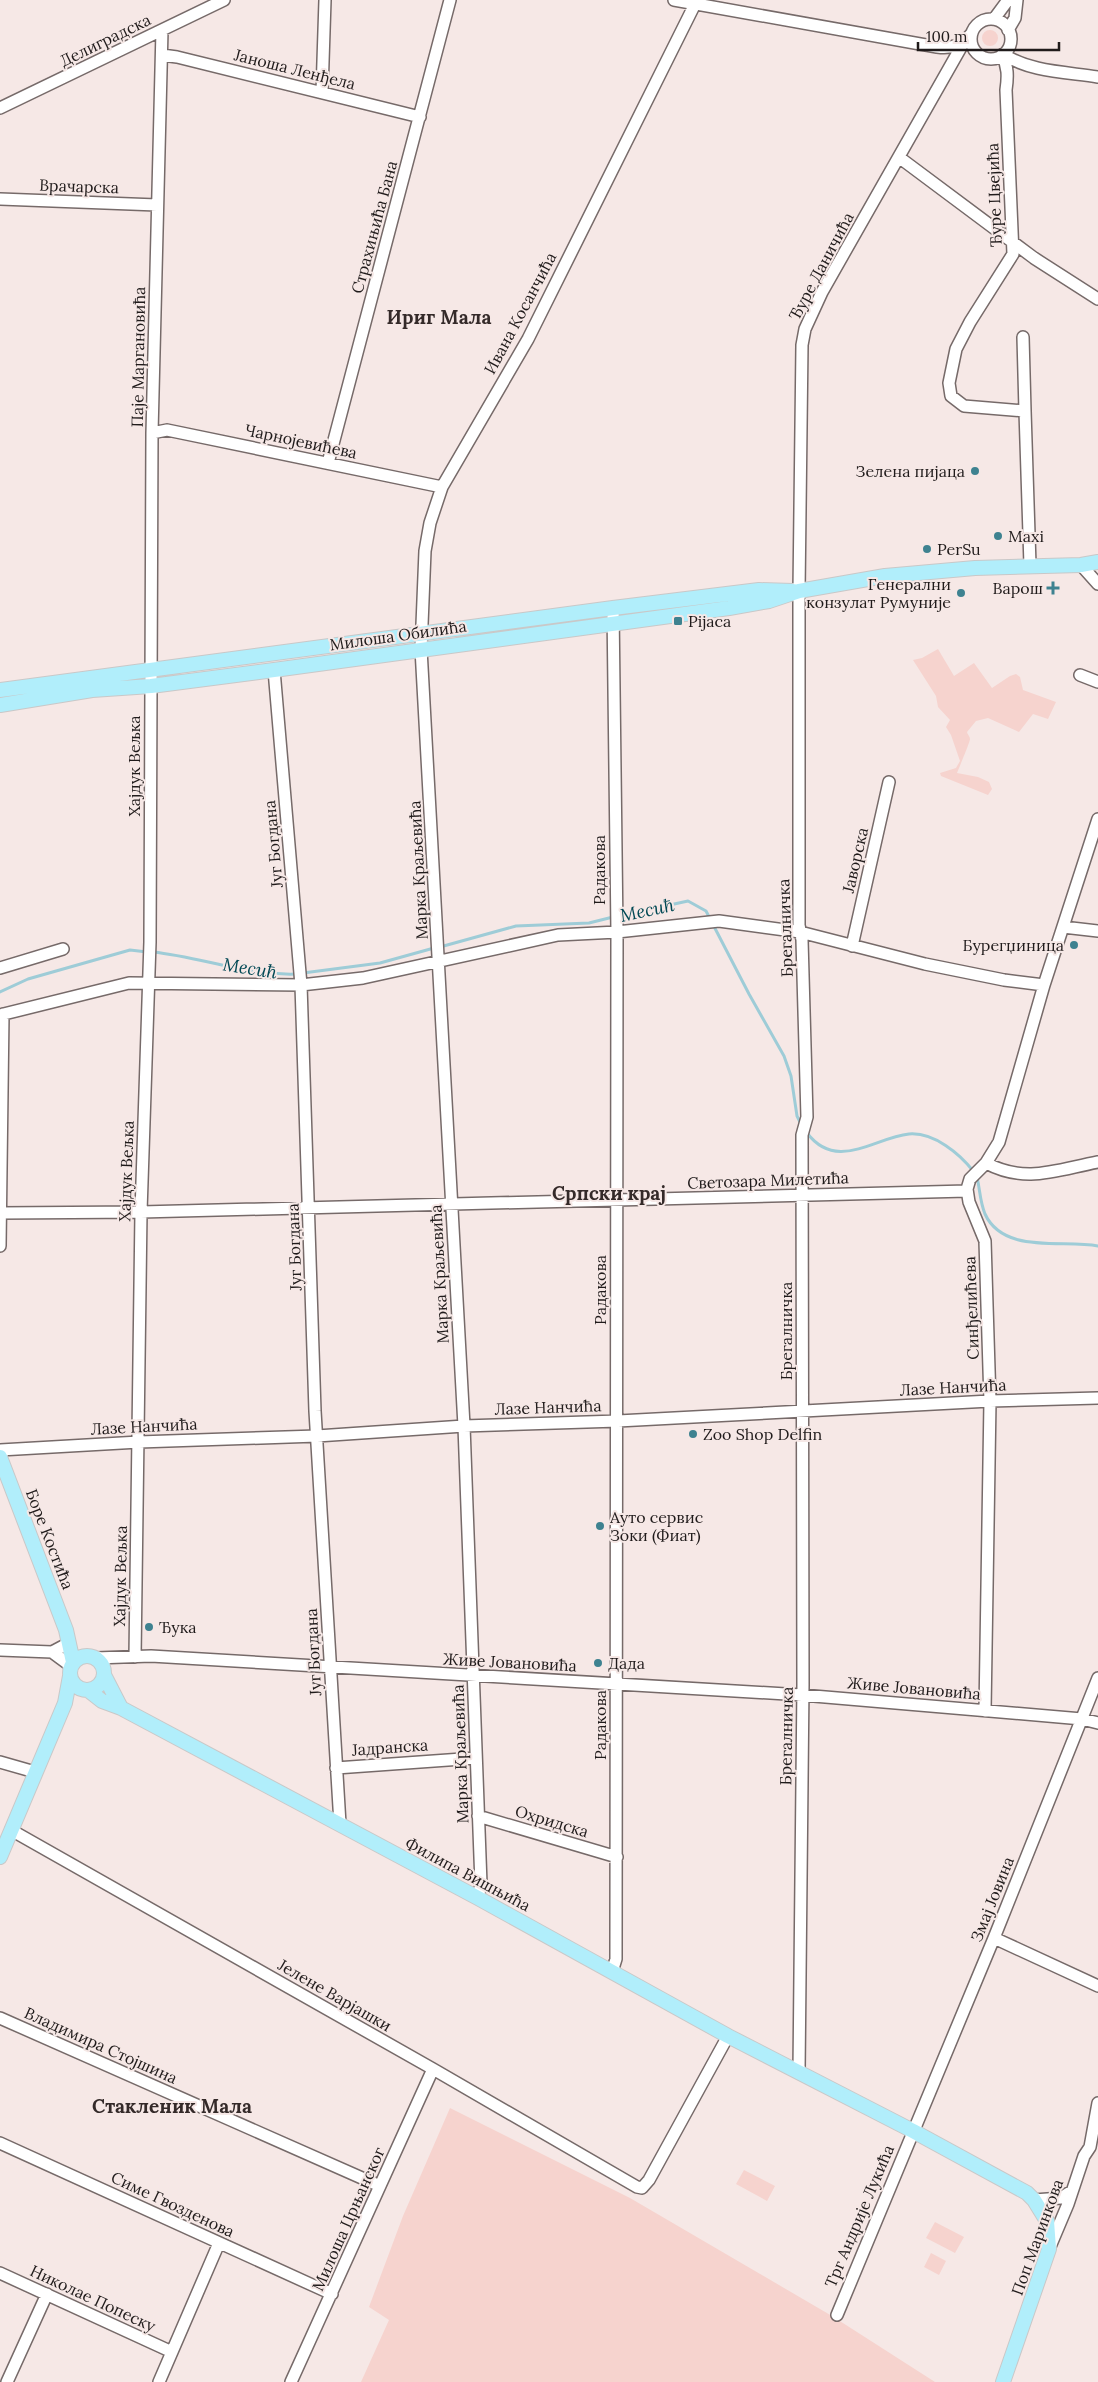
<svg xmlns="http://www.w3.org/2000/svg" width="1098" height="2382" font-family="Lora,serif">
<rect width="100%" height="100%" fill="#f6e8e6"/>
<path fill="#f6d3ce" d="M982 38a8 8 0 1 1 16 0a8 8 0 1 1-16 0Z
M 938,649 L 954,676 L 974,663 L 992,688 L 1010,676 L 1016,674 L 1020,677 L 1023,690 L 1056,702 L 1048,719 L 1033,714 L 1019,732 L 988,718 L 976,721 L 967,732 C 967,734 970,736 970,739 C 970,742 959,768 957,773 L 978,777 L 989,782 L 992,789 L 988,795 L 941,776 L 940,773 L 956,768 L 960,761 L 951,735 L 946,727 L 950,720 L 938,707 L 936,696 L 913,660 L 922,658 Z
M 450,2108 L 630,2198 L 832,2316 L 935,2382 L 361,2382 L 389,2320 L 369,2307 L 403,2216 Z
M 744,2170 L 775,2186 L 767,2201 L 736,2184 Z
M 935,2222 L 964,2237 L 955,2253 L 926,2238 Z
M 931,2253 L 946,2261 L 939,2275 L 924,2267 Z"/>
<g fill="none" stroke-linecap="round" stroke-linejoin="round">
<path stroke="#9eccd7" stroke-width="3" d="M 619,916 L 688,901 L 706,911 L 749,994 L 784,1056 L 791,1076 L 797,1116 L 802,1126
M 440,947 L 516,926 L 589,923 L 613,917
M 153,952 C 201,957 249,976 297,974
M 303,973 L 380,963 L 434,948
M 0,992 L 28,979 L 130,950 L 147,952
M 807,1133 C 837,1172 873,1138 909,1134 C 934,1132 960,1154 974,1172
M 977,1177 C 980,1190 980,1202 985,1214 C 1004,1255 1064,1239 1098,1246"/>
<defs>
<path id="minor" d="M 674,0 L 937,47 C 953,49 962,45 972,33
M 994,19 L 1008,0
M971 39a20 20 0 1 1 40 0a20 20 0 1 1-40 0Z
M 1008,30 L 1015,18 L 1017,0
M 1003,54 C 1030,72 1066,72 1098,77
M 162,55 L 177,57 L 420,117
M 1002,55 C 1008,67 1008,76 1006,90 L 1013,254 L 970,322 L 956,349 L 949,383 L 951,396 L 964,406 L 1025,411 L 1030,565
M 322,92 L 325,0
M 0,108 L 224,0
M 900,158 L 1034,258 L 1098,299
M 0,199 L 157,205
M 1023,337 L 1025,411
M 152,433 L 167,430 L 442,487
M 328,463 L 450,0
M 1081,565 L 1098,584
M 274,670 L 301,985 L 315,1411 L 340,1824
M 1080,675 L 1098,682
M 1063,927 L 1098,931
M 852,946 L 889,782
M 0,968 L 63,949
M 0,1015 L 129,983 L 301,985 L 363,978 L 558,935 L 617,932 L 719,921 L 800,932 L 925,964 L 1004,980 L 1044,985
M 986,1163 C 1026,1184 1056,1170 1098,1162
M 0,1213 L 141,1212 L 967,1191
M 0,1246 L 3,1014
M 0,1450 L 139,1442 L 317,1436 L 464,1426 L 618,1421 L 990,1401 L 1098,1398
M 0,1650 L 52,1652 L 69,1643
M 52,1652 L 71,1666
M 135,1657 L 141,1212 L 150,942 L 152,433 L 162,30
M 96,1658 L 151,1656 L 802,1695 L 1082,1719 L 1098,1723
M 985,1711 L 990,1401 L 985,1241 L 969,1202 L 967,1189 L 970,1179 L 986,1163 L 999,1142 L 1044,985 L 1098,819
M 0,1762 L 35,1772
M 336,1768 L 476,1758
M 478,1816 L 617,1857
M 11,1830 L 433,2069 L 637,2187 L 642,2188 L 649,2180 L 728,2036
M 478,1898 L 481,1884 L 464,1426 L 421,649 L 425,551 L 430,523 L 442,487 L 528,339 L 695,4
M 994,1938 L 1098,1986
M 612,1972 L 616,1959 L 617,932 L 613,608
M 0,2018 L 380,2186
M 799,2072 L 803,1684 L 802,1135 L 807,1117 L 802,940 L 799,925 L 799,591 L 802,345 L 805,329 L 822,292 L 964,42
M 0,2143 L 332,2294
M 1034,2200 L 1061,2198 L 1072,2191
M 1049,2249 L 1068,2204 L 1084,2156 L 1090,2147 L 1098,2103
M 0,2273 L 172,2352
M 837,2315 L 994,1938 L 1098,1678
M 7,2382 L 47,2294
M 159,2382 L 219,2243
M 291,2382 L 433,2069"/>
<path id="major" d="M 0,690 L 613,608 L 759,590 L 793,591
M 0,705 L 92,690 L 151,686 L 274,670 L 729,608 L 769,601 L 799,591 L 885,576 L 975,568 L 1081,565 L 1098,562
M 0,1457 L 66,1630 L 73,1662
M70 1673a17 17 0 1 1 34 0a17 17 0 1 1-34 0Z
M 104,1675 L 121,1708
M 88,1690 L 102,1701 L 121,1708 L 478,1898 L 728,2036 L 913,2131 L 1027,2193 L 1034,2200 L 1047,2221 L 1049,2249 L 1003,2382
M 0,1857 L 65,1703 L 70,1676"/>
</defs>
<use href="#minor" stroke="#766a69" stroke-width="14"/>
<use href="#major" stroke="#c9c8c8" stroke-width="16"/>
<use href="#minor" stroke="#fff" stroke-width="11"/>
<use href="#major" stroke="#b1eefb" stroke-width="14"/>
</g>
<g fill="#3e8290" stroke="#f6e8e6" stroke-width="2">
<circle cx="975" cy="471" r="5"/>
<circle cx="998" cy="536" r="5"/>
<circle cx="927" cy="549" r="5"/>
<path d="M1050.5 580.5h5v5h5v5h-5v5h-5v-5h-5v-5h5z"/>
<circle cx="961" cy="593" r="5"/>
<rect x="673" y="616" width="10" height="10" rx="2.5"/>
<circle cx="1074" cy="945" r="5"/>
<circle cx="693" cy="1434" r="5"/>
<circle cx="600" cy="1526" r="5"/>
<circle cx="149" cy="1627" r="5"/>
<circle cx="598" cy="1663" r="5"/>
</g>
<g text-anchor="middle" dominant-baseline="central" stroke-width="4" stroke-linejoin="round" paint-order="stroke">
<g font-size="16" fill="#201b1b" stroke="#f6e8e6">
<text transform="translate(105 40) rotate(-26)">Делиградска</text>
<text transform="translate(295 69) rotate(14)">Јаноша Ленђела</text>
<text transform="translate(79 186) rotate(2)">Врачарска</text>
<text transform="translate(994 195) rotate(-92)">Ђуре Цвејића</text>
<text transform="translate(374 227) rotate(-75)">Страхињића Бана</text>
<text transform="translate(821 266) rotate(-62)">Ђуре Даничића</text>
<text transform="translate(520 313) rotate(-62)">Ивана Косанчића</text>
<text transform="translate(138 357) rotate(-89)">Паје Маргановића</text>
<text transform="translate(301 441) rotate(12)">Чарнојевићева</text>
<text transform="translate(398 635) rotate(-8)">Милоша Обилића</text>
<text transform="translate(134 766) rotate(-90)">Хајдук Вељка</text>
<text transform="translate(273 844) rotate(-95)">Југ Богдана</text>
<text transform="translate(855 860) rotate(-77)">Јаворска</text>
<text transform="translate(418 870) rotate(-93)">Марка Краљевића</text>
<text transform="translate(599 870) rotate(-90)">Радакова</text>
<text transform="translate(785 928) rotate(-92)">Брегалничка</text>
<text transform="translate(126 1171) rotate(-88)">Хајдук Вељка</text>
<text transform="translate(768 1180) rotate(-2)">Светозара Милетића</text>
<text transform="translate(294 1247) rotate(-92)">Југ Богдана</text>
<text transform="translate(439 1274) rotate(-93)">Марка Краљевића</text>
<text transform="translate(600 1290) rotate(-90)">Радакова</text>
<text transform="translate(971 1308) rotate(-92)">Синђелићева</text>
<text transform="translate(786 1331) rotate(-90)">Брегалничка</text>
<text transform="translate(953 1387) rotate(-3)">Лазе Нанчића</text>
<text transform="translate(548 1407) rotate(-2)">Лазе Нанчића</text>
<text transform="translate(144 1426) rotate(-3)">Лазе Нанчића</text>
<text transform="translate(50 1539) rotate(69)">Боре Костића</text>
<text transform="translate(120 1576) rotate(-89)">Хајдук Вељка</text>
<text transform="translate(313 1652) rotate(-93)">Југ Богдана</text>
<text transform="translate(510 1662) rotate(3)">Живе Јовановића</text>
<text transform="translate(914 1688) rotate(5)">Живе Јовановића</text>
<text transform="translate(600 1725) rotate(-90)">Радакова</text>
<text transform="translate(786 1736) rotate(-89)">Брегалничка</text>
<text transform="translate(390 1747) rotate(-4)">Јадранска</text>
<text transform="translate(460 1754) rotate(-92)">Марка Краљевића</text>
<text transform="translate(552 1821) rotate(17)">Охридска</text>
<text transform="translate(468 1874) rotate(28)">Филипа Вишњића</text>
<text transform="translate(992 1899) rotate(-68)">Змај Јовина</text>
<text transform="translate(335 1995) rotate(30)">Јелене Варјашки</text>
<text transform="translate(101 2045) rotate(24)">Владимира Стојшина</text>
<text transform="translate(173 2204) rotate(25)">Симе Гвозденова</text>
<text transform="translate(859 2216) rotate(-67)">Трг Андрије Лукића</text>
<text transform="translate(348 2219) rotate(-66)">Милоша Црњанског</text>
<text transform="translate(1037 2237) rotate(-70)">Поп Маринкова</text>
<text transform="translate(93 2298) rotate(25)">Николае Попеску</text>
</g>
<g font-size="16" fill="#201b1b" stroke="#f6e8e6" text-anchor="start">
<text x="965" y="471" text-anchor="end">Зелена пијаца</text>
<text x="1008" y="536">Maxi</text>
<text x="937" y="549">PerSu</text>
<text x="951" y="584" text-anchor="end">Генерални<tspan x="951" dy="18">конзулат Румуније</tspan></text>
<text x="1043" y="588" text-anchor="end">Варош</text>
<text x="688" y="621">Pijaca</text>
<text x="1064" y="945" text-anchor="end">Бурегџиница</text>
<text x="703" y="1434">Zoo Shop Delfin</text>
<text x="610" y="1517">Ауто сервис<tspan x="610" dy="18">Зоки (Фиат)</tspan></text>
<text x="159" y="1627">Ђука</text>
<text x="608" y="1663">Дада</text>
</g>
<g font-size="18" font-style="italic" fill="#014854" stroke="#f6e8e6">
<text transform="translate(647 910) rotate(-12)">Месић</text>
<text transform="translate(250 968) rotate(9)">Месић</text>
</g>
<g font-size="19" font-weight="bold" fill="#342a29" stroke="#f6e8e6">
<text x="439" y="317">Ириг Мала</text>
<text x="609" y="1193">Српски крај</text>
<text x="172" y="2106">Стакленик Мала</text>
</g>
</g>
<path d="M918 42v8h141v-8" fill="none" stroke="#201b1b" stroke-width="2.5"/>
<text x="926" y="42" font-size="15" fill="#201b1b" stroke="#f6e8e6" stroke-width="4" paint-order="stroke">100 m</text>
</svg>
